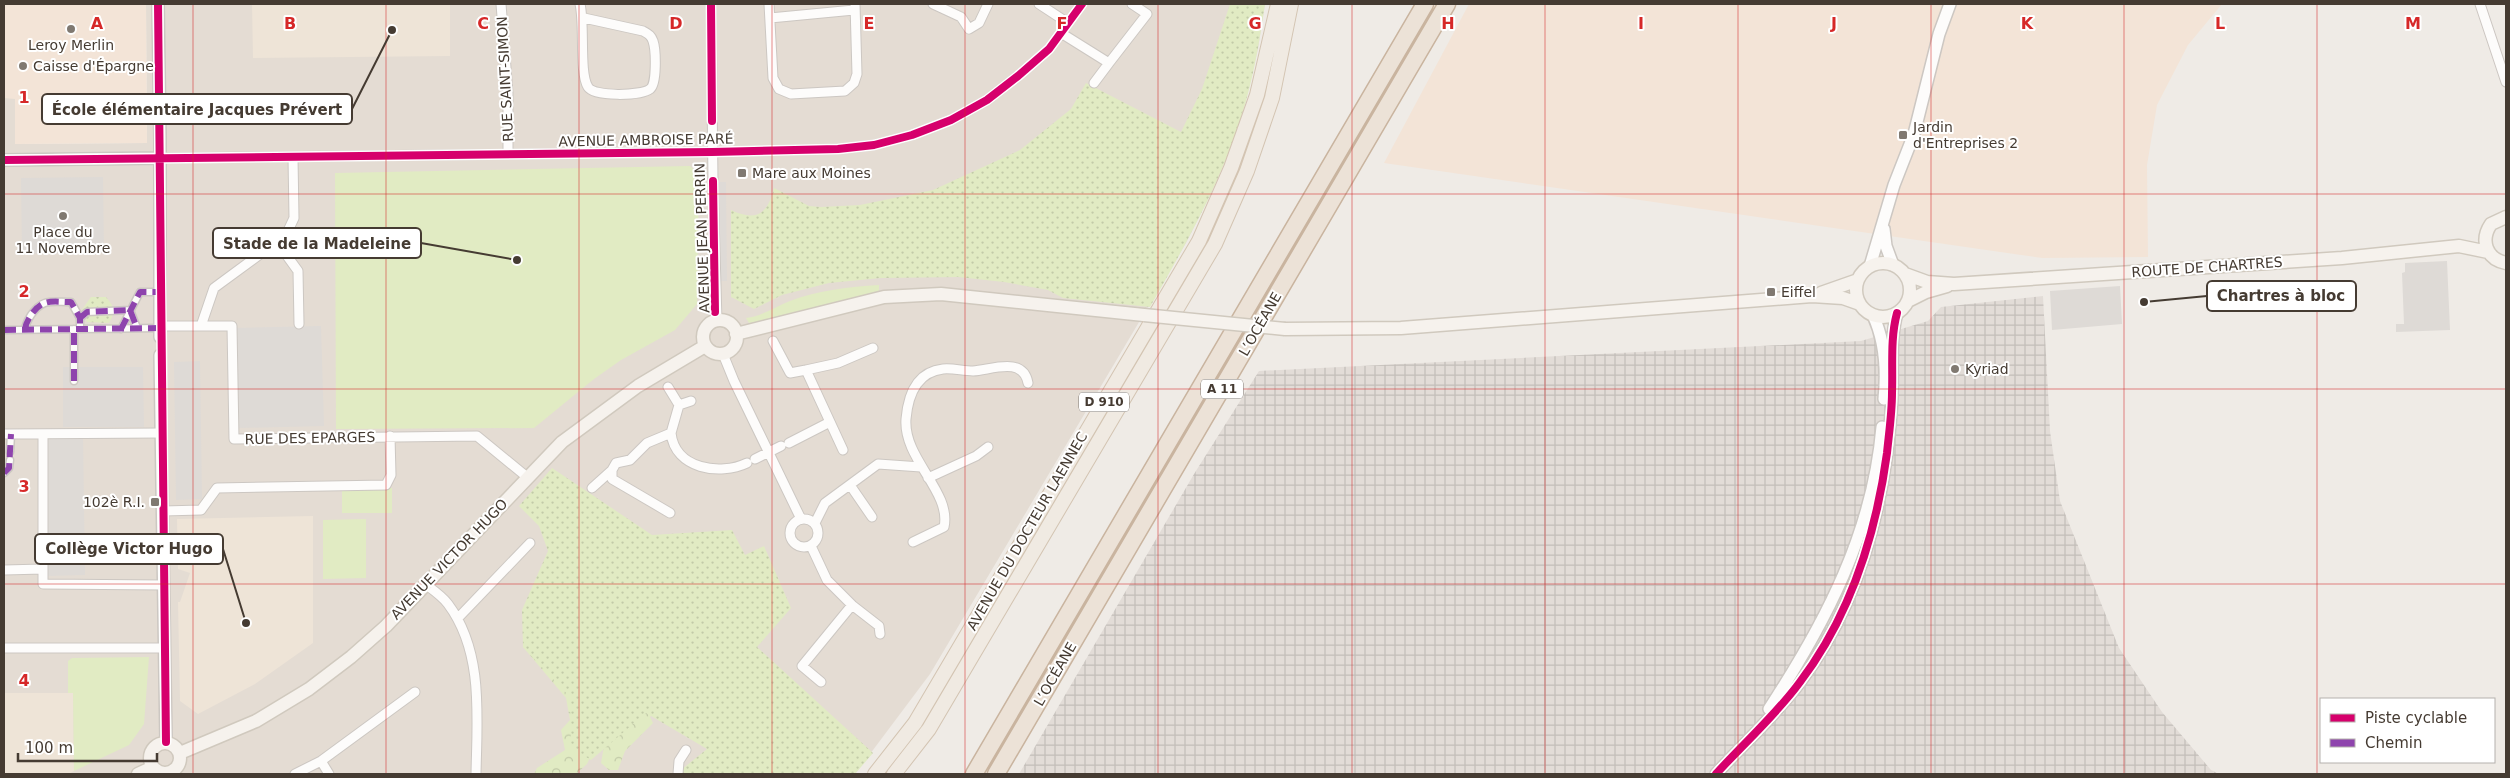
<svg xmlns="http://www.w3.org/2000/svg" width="2510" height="778" font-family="'DejaVu Sans',sans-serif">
<defs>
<pattern id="industrial-grid" width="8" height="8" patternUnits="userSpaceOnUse" patternTransform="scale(1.25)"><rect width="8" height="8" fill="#e2dcd7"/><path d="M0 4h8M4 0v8" fill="none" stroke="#c3beb9"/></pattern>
<pattern id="forest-crowns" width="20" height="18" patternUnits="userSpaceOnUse" patternTransform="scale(1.25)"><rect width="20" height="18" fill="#e1ebc3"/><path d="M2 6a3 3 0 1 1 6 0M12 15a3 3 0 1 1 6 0" fill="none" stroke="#c2caa8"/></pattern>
<pattern id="park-dots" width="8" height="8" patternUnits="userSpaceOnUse" patternTransform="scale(1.25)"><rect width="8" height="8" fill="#e1ebc3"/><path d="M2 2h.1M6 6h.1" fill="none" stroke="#c2caa8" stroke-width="1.8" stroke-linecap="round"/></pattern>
</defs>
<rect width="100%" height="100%" fill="#efebe6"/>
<path fill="#e4dcd3" d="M 146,4 L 1265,4 L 1258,49 L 1245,102 L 1211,193 L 1186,243 L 930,674 L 855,774 L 4,774 L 4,98 L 15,98 L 15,144 L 147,143 Z"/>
<path fill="#f3e4d7" d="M 4,4 L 146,4 L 147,143 L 15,144 L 15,99 L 4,98 Z
M 1469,4 L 2222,4 L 2188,45 L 2157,105 L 2147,165 L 2148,257 L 2042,258 L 1384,163 Z"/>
<path fill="url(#industrial-grid)" d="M 2043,296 L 2050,431 L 2060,501 L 2119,648 L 2162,712 L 2211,770 L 2219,774 L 1019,774 L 1194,474 L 1259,371 L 1861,341 L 1928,321 L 1941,307 Z"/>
<path fill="#eee4d7" d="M 252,4 L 450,4 L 450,56 L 253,58 Z
M 313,516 L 313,643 L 255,684 L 198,714 L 180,701 L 178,602 L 180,602 L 190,573 L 178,569 L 177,519 Z
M 4,693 L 73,693 L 74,771 L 68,774 L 4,774 Z"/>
<path fill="#e1ebc3" d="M 690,166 L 699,175 L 697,304 L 675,330 L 621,360 L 594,379 L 534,428 L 336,429 L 335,173 Z
M 879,285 L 879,293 L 764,321 L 749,323 L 746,318 C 762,316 775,307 790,301 C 818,290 849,287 879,285 Z
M 392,488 L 392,513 L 342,513 L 342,489 Z
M 366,519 L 366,578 L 323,579 L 323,520 Z
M 149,657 L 144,724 L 129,745 L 74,771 L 73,693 L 68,693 L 68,661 L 72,658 Z"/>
<path fill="url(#forest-crowns)" d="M 524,611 L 604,728 L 587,764 L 576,774 L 534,774 L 537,768 L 565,750 L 561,730 L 570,720 L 566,698 L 523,647 Z
M 654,712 L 650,717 L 653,723 L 625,751 L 618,770 L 609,770 L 601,763 L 604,746 L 632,714 Z"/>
<path fill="url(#park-dots)" d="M 1230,4 L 1265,4 C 1260,37 1255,69 1246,101 C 1226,174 1187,242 1150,307 L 1063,298 L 1048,290 L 1004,282 L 958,277 L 881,278 L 829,283 L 782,295 L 754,309 L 731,297 L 731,210 C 756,222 768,214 774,188 L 809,206 L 821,207 L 860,205 L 933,190 L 1020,150 L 1071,109 L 1086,83 L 1181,132 L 1202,89 Z
M 91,297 L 106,297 C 115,308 116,311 109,323 L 87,322 L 81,311 Z
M 552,468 L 652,535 L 732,530 L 745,555 L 764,546 L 791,608 L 757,647 L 873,753 L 855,774 L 676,774 L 707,749 L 646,713 L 591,760 L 571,748 L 570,697 L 523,647 L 522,610 L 548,551 L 539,526 L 519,506 Z"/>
<path fill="#dedad6" d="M 103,177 L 104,253 L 22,254 L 21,178 Z
M 719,182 L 726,182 L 727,281 L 720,281 Z
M 2447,261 L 2450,330 L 2396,332 L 2396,324 L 2404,324 L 2402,273 L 2405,272 L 2405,263 Z
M 2120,286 L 2122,324 L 2052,330 L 2050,291 Z
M 321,326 L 324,426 L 238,428 L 235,328 Z
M 200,361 L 202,499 L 176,500 L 174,362 Z
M 63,367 L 143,367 L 144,427 L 63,427 Z
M 83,436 L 85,575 L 47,576 L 44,437 Z"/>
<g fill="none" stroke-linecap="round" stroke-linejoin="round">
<defs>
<path id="pedestrian" d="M 80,318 L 87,312 L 130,310 L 137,328
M 25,329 C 26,323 28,320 31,315 C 43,298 51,302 71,302 L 80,318 L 80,329
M 121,329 L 140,292 L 159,292
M 4,330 L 160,328
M 74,381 L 74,329
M 10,452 L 11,434
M 4,473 L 9,468 L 10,460"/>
<path id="minor" d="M 501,4 L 508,93 L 508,154
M 580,4 C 585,25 579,73 588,87 C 594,97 641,96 650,89 C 657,84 656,50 653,41 C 651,35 648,34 643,31 L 584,18
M 711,4 L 713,181 L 717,321
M 769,4 L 773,78 L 779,89 L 791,94 L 845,91 L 854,83 L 857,74 L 855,4
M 933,4 L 961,17 L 969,29 L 979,23 L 988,4
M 1039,4 L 1068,23
M 2480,4 L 2506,82
M 770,18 L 854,10
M 1061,33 L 1109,63 L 1147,14 L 1132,4
M 1094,83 L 1109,63
M 160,158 L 712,152 L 838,149 L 874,145 L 912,135 L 951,120 L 987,100 L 1018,76 L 1049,49 L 1082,4
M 277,242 L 298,271 L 299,324
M 160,326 L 232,326 L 234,439 L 477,436 L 527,477
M 201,326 L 214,288 L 286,235 L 294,218 L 293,157
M 773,341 L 790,373 L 806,370
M 723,354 L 734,381 L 801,519
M 668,387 L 679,405
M 671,433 L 679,405 L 691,401
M 4,434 L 162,433
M 43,434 L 43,584 L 164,585
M 789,443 L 830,422
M 843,450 L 806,370 L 838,363 L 873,348
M 755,459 L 781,446
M 928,478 L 976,456 L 988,447
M 850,485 L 872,517
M 592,488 L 612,470
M 163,511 L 201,510 L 217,488 L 386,485 L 391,475 L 390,436
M 670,513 L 612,479 L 612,470 L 616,463 L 630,460 L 647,443 L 671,433 C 675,469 720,476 747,463
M790 533a14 14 0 1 1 28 0a14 14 0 1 1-28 0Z
M 815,523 L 825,503 L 878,464 L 921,467
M 913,542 L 944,527 C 952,492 903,459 906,419 C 908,396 916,372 943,369 C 953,368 963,371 973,371 C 991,370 1023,356 1028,383
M 811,546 L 827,580 L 852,605 L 879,626 L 880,634
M 4,570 L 43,569
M 425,584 C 433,590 442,596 448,604 C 484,652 477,718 476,774
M 458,618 L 530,543
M 4,648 L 165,648
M 821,682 L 802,666 L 852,605
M 321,761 L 329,774
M 165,774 L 165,773
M 295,774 L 321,761 L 415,692
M 678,774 L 679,761 L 686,750"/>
<path id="tertiary" d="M 158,4 L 160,138 L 160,337
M 4,160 L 160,158
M 1884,229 L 1886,246 L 1893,265
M 1870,266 L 1894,185 L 1914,134 L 1939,34 L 1950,4
M 1873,315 C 1885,341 1887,370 1884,399
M 160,355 L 166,742
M 1769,709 C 1826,622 1873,532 1882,427
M 1716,774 C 1743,744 1776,715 1800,682 C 1850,616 1876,534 1887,453 C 1889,433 1892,413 1892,393 C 1893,366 1890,339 1897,313"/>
<path id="secondary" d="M 2506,217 L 2491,224 C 2480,240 2486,259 2506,263
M1856 290a27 27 0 1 1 54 0a27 27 0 1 1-54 0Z
M 1905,274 L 1927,282 L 1954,284 L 2342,258 L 2459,246 L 2488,252
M 1821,293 L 1858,280
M 1908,301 L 1926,292 L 1947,286
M703 337a17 17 0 1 1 34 0a17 17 0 1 1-34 0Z
M 1285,329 L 1401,328 L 1812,296 L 1843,298 L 1860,304
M 736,334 L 884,297 L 941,294 L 1144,315
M150 758a15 15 0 1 1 30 0a15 15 0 1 1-30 0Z
M 180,753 L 256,721 L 309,689 L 351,657 L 386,626 L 562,442 L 638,386 L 705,346
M 138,774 L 153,767"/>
<path id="primary" d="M 875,774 L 915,723 L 1199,241 L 1231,168 L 1257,95 L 1278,4
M 894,774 L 929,729 L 1215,244 L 1247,171 L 1272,98 L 1291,4"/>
<path id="motorway" d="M 974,774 L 1425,4
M 996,774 L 1447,4"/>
</defs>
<use href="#pedestrian" stroke="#ccc7c2" stroke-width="9"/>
<use href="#minor" stroke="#ccc7c2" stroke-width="11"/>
<use href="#tertiary" stroke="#ccc7c2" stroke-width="14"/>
<use href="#secondary" stroke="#d0c9be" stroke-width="15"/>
<use href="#primary" stroke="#d3c4b2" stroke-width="16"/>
<use href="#motorway" stroke="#c9b49f" stroke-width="19"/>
<use href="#pedestrian" stroke="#fdfcfb" stroke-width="6"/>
<use href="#minor" stroke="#fdfcfb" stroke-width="9"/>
<use href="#tertiary" stroke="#fdfcfb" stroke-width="11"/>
<use href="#secondary" stroke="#f6f2ed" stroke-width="12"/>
<use href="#primary" stroke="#f0eae2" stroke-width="14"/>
<use href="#motorway" stroke="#ece2d7" stroke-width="16"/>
<defs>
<path id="secondary-bridge" d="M 1144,315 L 1285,329"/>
</defs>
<use href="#secondary-bridge" stroke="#d0c9be" stroke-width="15" stroke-linecap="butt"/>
<use href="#secondary-bridge" stroke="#f6f2ed" stroke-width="12"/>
<path stroke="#8e44ad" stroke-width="6" stroke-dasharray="12 6" stroke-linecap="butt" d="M 80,318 L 87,312 L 130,310 L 137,328
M 25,329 C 26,323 28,320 31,315 C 43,298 51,302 71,302 L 80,318 L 80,329
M 121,329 L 140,292 L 159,292
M 4,330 L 160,328
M 74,381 L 74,329
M 4,473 L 9,468 L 11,434"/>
<defs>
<path id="cycleway" d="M 158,4 L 166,742
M 711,4 L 712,121
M 4,160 L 712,152 L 838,149 L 874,145 L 912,135 L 951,120 L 987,100 L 1018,76 L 1049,49 L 1082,4
M 713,181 L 715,312
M 1716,774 C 1743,744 1776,715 1800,682 C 1850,616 1876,534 1887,453 C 1889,433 1892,413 1892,393 C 1893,366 1890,339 1897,313"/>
</defs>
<use href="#cycleway" stroke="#fff" stroke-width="11"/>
<use href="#cycleway" stroke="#d6006c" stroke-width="8"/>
</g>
<path fill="none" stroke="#d62828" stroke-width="1" stroke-opacity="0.55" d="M 193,4 L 193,774M 386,4 L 386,774M 579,4 L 579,774M 772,4 L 772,774M 965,4 L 965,774M 1158,4 L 1158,774M 1352,4 L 1352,774M 1545,4 L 1545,774M 1738,4 L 1738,774M 1931,4 L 1931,774M 2124,4 L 2124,774M 2317,4 L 2317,774M 4,194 L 2506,194M 4,389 L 2506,389M 4,584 L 2506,584"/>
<g fill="#807971" stroke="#fff" stroke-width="2">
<circle cx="71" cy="29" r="5"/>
<circle cx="23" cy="66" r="5"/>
<rect x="1898" y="130" width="10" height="10" rx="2.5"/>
<rect x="737" y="168" width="10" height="10" rx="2.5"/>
<circle cx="63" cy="216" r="5"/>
<rect x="1766" y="287" width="10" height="10" rx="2.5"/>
<circle cx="1955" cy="369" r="5"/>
<rect x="150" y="497" width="10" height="10" rx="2.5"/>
</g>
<g text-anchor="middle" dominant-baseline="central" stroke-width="4" stroke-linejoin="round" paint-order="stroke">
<g fill="#fff" stroke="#7d7670" stroke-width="1">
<rect x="1201" y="379.5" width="42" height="19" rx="4"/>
<rect x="1079" y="392.5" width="50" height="19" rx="4"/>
</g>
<g font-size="12" font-weight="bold" fill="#453b32">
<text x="1222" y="389">A 11</text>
<text x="1104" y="402">D 910</text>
</g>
<g font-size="14" fill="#453b32" stroke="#fff" text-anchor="start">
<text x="71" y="45" text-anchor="middle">Leroy Merlin</text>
<text x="33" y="66">Caisse d'Épargne</text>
<text x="1913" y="127">Jardin<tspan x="1913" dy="16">d'Entreprises 2</tspan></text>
<text x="752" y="173">Mare aux Moines</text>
<text x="63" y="232" text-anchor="middle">Place du<tspan x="63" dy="16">11 Novembre</tspan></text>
<text x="1781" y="292">Eiffel</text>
<text x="1965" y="369">Kyriad</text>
<text x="145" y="502" text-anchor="end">102è R.I.</text>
</g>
<g font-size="14" fill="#453b32" stroke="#fff">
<text transform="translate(505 79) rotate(-93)">RUE SAINT-SIMON</text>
<text transform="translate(646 140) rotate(-1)">AVENUE AMBROISE PARÉ</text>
<text transform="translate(702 238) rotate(-92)">AVENUE JEAN PERRIN</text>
<text transform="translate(2207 267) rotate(-4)">ROUTE DE CHARTRES</text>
<text transform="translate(1260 324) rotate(-60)">L’OCÉANE</text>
<text transform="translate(310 438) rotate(-1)">RUE DES EPARGES</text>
<text transform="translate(1027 531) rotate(-60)">AVENUE DU DOCTEUR LAENNEC</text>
<text transform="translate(449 559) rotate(-46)">AVENUE VICTOR HUGO</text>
<text transform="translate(1055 674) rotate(-60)">L’OCÉANE</text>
</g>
</g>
<g font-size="16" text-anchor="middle" font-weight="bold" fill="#d62828" stroke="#fff" stroke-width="4" stroke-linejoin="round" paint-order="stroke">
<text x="97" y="29">A</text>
<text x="290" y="29">B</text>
<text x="483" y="29">C</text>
<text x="676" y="29">D</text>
<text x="869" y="29">E</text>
<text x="1062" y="29">F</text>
<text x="1255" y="29">G</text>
<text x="1448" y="29">H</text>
<text x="1641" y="29">I</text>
<text x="1834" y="29">J</text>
<text x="2027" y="29">K</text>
<text x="2220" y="29">L</text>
<text x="2413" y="29">M</text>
<text x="24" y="103">1</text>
<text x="24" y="297">2</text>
<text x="24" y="492">3</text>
<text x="24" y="686">4</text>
</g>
<path fill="none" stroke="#453b32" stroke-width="2" d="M392 30L352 109M517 260L421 243M2144 302L2207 296M246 623L223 549"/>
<g fill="#453b32" stroke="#fff" stroke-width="2">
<circle cx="392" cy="30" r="5"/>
<circle cx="517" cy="260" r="5"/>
<circle cx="2144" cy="302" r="5"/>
<circle cx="246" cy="623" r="5"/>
</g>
<g fill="#fff" stroke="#453b32" stroke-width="2">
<rect x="42" y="94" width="310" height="30" rx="5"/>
<rect x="213" y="228" width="208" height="30" rx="5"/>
<rect x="2207" y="281" width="149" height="30" rx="5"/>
<rect x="35" y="534" width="188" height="30" rx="5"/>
</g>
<g font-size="15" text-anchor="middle" font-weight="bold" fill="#453b32">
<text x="197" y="115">École élémentaire Jacques Prévert</text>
<text x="317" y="249">Stade de la Madeleine</text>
<text x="2281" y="301">Chartres à bloc</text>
<text x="129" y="554">Collège Victor Hugo</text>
</g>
<rect width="2510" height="778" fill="none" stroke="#453b32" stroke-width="10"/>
<rect x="2320" y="698" width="175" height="65" fill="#ffffff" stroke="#b5b1ad"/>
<rect x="2330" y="714" width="25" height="8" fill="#d6006c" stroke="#b5b1ad"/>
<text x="2365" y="723" font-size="15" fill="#453b32">Piste cyclable</text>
<rect x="2330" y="739" width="25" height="8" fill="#8e44ad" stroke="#b5b1ad"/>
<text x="2365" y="748" font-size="15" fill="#453b32">Chemin</text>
<path d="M18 753v8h139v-8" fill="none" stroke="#453b32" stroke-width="2.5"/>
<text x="25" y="753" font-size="15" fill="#453b32" stroke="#ffffff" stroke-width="4" paint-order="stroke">100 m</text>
</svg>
